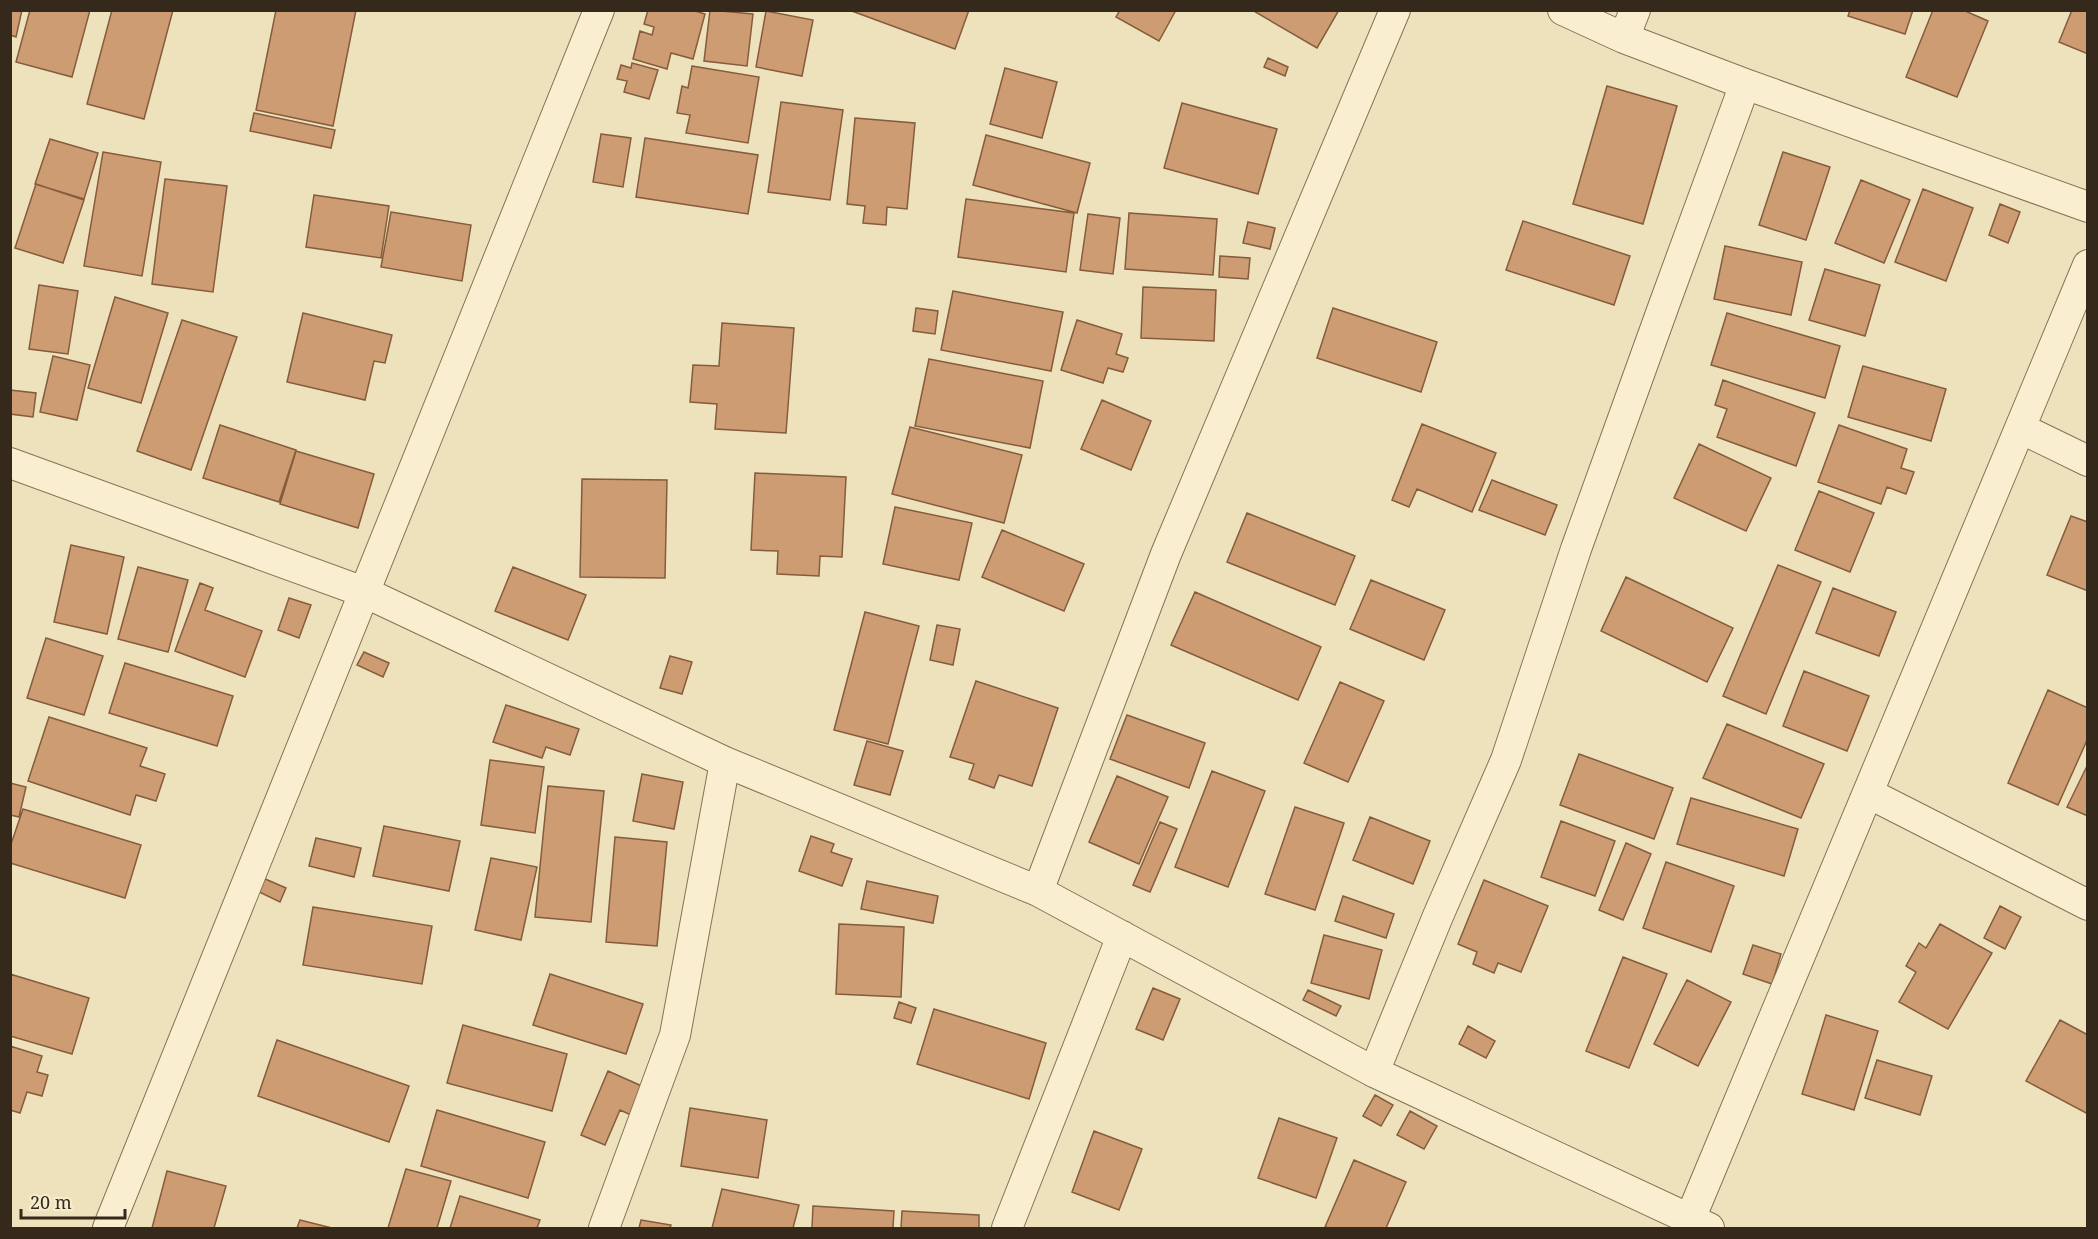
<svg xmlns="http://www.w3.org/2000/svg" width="2098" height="1239" font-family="'Noto Serif',serif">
<rect width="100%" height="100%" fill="#eee2bd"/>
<path fill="#cd9c72" stroke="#855c3c" stroke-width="1.5" d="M 10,10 L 22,10 L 16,37 L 10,35 Z
M 30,10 L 90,10 L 72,77 L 16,62 Z
M 112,10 L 173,10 L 144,119 L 87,104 Z
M 276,10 L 356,10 L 333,126 L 256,110 Z
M 648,10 L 692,10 L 705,14 L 693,59 L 671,53 L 667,69 L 633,59 L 640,31 L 652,35 L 654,27 L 644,24 Z
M 710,10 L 753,14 L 747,66 L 704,61 Z
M 849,10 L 969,10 L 955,49 Z
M 1120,10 L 1176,10 L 1159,41 L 1116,17 Z
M 1252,10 L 1339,10 L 1317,48 Z
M 1850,10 L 1913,10 L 1905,34 L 1848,16 Z
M 1933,10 L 1963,10 L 1988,21 L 1957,97 L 1906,77 Z
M 2072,10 L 2088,10 L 2088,54 L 2059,42 Z
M 766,11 L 813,20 L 802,76 L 756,67 Z
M 1268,58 L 1288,67 L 1285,76 L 1264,67 Z
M 632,63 L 658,70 L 649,99 L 624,92 L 627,81 L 617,79 L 621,65 L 631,68 Z
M 692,66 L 759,77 L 748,143 L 686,133 L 690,115 L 677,113 L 682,86 L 688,88 Z
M 1005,68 L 1057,82 L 1042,138 L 990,124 Z
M 1607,86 L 1677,106 L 1643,224 L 1573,204 Z
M 781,102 L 843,110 L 830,200 L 768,192 Z
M 1182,103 L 1277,129 L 1258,194 L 1164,168 Z
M 254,113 L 335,130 L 331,148 L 250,131 Z
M 855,118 L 915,123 L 907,209 L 887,207 L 886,225 L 863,223 L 865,206 L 847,204 Z
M 601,134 L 631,138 L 623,187 L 593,182 Z
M 986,135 L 1090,163 L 1077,213 L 973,185 Z
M 645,138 L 758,155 L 748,214 L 636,197 Z
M 50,139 L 98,153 L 84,199 L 35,184 Z
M 103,152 L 161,162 L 142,276 L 84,266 Z
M 1783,152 L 1830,167 L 1806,240 L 1759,225 Z
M 165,179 L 227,186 L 213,292 L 152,284 Z
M 1861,180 L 1910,200 L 1884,263 L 1835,243 Z
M 36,184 L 84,200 L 63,263 L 15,248 Z
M 1923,189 L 1973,208 L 1946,281 L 1895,262 Z
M 314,195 L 389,206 L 381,258 L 306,247 Z
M 966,199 L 1074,213 L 1066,272 L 958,257 Z
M 2000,204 L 2020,212 L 2008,243 L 1989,235 Z
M 391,212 L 471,225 L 462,281 L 381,267 Z
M 1129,213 L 1217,219 L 1213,275 L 1125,269 Z
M 1088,214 L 1120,218 L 1113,274 L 1080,270 Z
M 1523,221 L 1630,256 L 1614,305 L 1506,270 Z
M 1248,222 L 1275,228 L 1270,249 L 1243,243 Z
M 1725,246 L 1802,262 L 1791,315 L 1714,299 Z
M 1220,256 L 1250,258 L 1248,279 L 1219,277 Z
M 1825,269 L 1880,285 L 1865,336 L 1809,320 Z
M 39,285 L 78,291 L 68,354 L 29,349 Z
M 1143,287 L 1216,290 L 1214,341 L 1141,338 Z
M 953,291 L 1063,312 L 1051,371 L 941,350 Z
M 115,297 L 168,313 L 141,403 L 88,388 Z
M 916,308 L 938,311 L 935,334 L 913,331 Z
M 1333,308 L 1437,342 L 1421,392 L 1317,358 Z
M 303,313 L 392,335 L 385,363 L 374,361 L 365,400 L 287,382 Z
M 1727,313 L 1840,346 L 1825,398 L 1711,365 Z
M 182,320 L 237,337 L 191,470 L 137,451 Z
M 1077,320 L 1122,334 L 1116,354 L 1128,358 L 1123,372 L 1108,368 L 1103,383 L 1061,370 Z
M 722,323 L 794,328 L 786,433 L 715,429 L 717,404 L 690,402 L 693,365 L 719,366 Z
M 53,356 L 90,365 L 77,420 L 40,412 Z
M 929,359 L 1043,381 L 1030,448 L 915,426 Z
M 1863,366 L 1946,389 L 1931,441 L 1848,417 Z
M 1723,380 L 1815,413 L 1796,466 L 1717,437 L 1727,409 L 1715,405 Z
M 10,390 L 36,393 L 33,417 L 10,414 Z
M 1102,400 L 1151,421 L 1131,470 L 1081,449 Z
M 1422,424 L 1496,453 L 1472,512 L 1417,489 L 1409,507 L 1392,500 Z
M 220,425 L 296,450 L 279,502 L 203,478 Z
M 1839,425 L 1907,449 L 1901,468 L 1914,472 L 1906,494 L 1887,487 L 1881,504 L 1818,482 Z
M 910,427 L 1022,455 L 1004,523 L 892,494 Z
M 1699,444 L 1771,478 L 1746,531 L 1674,498 Z
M 296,451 L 374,474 L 358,528 L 280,504 Z
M 755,473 L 846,477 L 842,557 L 820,556 L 819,576 L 777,574 L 778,551 L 751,550 Z
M 582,479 L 667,480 L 665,578 L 580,577 Z
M 1492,480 L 1557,505 L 1545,535 L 1479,510 Z
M 1819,491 L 1874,513 L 1850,572 L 1795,550 Z
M 895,507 L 972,523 L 959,580 L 883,564 Z
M 1247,513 L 1355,556 L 1335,605 L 1227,562 Z
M 2071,516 L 2088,522 L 2088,591 L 2047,575 Z
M 1002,530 L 1084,564 L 1064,611 L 982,577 Z
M 71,545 L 124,557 L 107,634 L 54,622 Z
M 1778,565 L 1821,582 L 1766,714 L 1723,696 Z
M 138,567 L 188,580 L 168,652 L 118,639 Z
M 513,567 L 586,595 L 568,640 L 495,611 Z
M 1626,577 L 1733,628 L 1707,682 L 1601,631 Z
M 1371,580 L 1445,610 L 1424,660 L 1350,629 Z
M 200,583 L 213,588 L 205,610 L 262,631 L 245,677 L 175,651 Z
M 1833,588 L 1896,612 L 1879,656 L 1816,633 Z
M 1195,592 L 1321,647 L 1298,700 L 1171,645 Z
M 289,598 L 311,605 L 299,638 L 278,630 Z
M 865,612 L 919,626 L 888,744 L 834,730 Z
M 937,625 L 960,629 L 953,665 L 930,660 Z
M 46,638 L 103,656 L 84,715 L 27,698 Z
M 364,652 L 389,663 L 383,677 L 357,665 Z
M 670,656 L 692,662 L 682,694 L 660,688 Z
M 125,663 L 233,696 L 217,746 L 109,713 Z
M 1804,671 L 1869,696 L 1847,751 L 1783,726 Z
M 976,681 L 1058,708 L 1032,786 L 999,775 L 994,788 L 969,779 L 974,764 L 950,757 Z
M 1340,682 L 1384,701 L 1348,782 L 1304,763 Z
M 2048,690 L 2088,708 L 2088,738 L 2058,805 L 2008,783 Z
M 506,705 L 579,729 L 570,755 L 546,747 L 542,758 L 493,742 Z
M 1127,715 L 1205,743 L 1189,788 L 1110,759 Z
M 49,717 L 147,748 L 140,766 L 165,774 L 156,801 L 136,795 L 130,815 L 28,781 Z
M 1727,724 L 1824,764 L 1801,818 L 1703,778 Z
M 867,741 L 903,751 L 890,795 L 854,785 Z
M 1579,754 L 1673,788 L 1654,839 L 1560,805 Z
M 490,760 L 544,767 L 535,833 L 481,825 Z
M 2088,764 L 2088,816 L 2067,807 Z
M 1212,771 L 1265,791 L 1228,887 L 1175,867 Z
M 642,774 L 683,782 L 674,829 L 633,821 Z
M 1117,776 L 1168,797 L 1139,864 L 1089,842 Z
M 10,783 L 26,787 L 19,817 L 10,815 Z
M 548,786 L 604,791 L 591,922 L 535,917 Z
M 1691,798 L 1798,829 L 1784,876 L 1677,844 Z
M 1295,807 L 1344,823 L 1315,910 L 1265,894 Z
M 23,809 L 141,845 L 125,898 L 10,863 L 10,847 Z
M 1370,817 L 1430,841 L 1413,884 L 1353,860 Z
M 1561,821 L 1615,841 L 1595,896 L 1541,877 Z
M 1160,822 L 1177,829 L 1150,892 L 1133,885 Z
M 384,826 L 460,841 L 449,891 L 373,876 Z
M 811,836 L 834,844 L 831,852 L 852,859 L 842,886 L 799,871 Z
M 615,837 L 667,842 L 657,946 L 606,942 Z
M 316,838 L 361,848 L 354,877 L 309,866 Z
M 1626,843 L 1651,854 L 1623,920 L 1599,910 Z
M 491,858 L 537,867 L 521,940 L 475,930 Z
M 1666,862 L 1734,886 L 1711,952 L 1643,928 Z
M 263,878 L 286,888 L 280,902 L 257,891 Z
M 1484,880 L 1548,906 L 1521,972 L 1498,963 L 1494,973 L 1473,964 L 1477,952 L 1458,944 Z
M 867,881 L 938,896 L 933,923 L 861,909 Z
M 1343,896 L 1394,914 L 1386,938 L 1335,921 Z
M 2000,906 L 2021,917 L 2005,949 L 1984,938 Z
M 313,907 L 432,926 L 422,984 L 303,965 Z
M 839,924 L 904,927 L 901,997 L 836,994 Z
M 1940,924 L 1992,953 L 1948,1029 L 1899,1002 L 1916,972 L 1906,966 L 1919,943 L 1926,948 Z
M 1324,935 L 1382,950 L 1369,999 L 1311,983 Z
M 1753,945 L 1781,954 L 1772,984 L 1743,974 Z
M 1623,957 L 1667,974 L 1629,1068 L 1586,1051 Z
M 10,974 L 89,998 L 72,1054 L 10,1036 Z
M 550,974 L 643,1004 L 626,1054 L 533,1025 Z
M 1687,980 L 1731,1002 L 1698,1066 L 1654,1044 Z
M 1153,988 L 1180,999 L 1163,1040 L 1136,1029 Z
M 1308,990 L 1341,1006 L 1336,1016 L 1303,1000 Z
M 899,1002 L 916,1008 L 911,1023 L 894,1018 Z
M 934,1009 L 1046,1043 L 1029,1099 L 917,1064 Z
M 1826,1015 L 1878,1031 L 1854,1110 L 1802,1094 Z
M 2060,1020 L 2088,1035 L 2088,1114 L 2026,1081 Z
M 463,1025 L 567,1054 L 552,1111 L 447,1083 Z
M 1468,1026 L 1495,1041 L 1486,1058 L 1459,1044 Z
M 277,1040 L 409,1086 L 389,1142 L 258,1096 Z
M 10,1046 L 42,1056 L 37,1072 L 48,1075 L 42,1096 L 27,1092 L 20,1113 L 10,1110 Z
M 1877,1060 L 1932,1076 L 1920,1115 L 1865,1098 Z
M 608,1071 L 644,1087 L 631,1115 L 620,1110 L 605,1145 L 581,1135 Z
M 1375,1095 L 1393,1105 L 1381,1126 L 1363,1116 Z
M 690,1108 L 767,1120 L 758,1178 L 681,1166 Z
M 437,1110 L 545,1142 L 528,1198 L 421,1166 Z
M 1410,1111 L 1437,1126 L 1424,1149 L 1397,1135 Z
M 1279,1118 L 1337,1138 L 1316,1198 L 1258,1178 Z
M 1094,1131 L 1142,1149 L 1119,1210 L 1072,1192 Z
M 1354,1160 L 1406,1182 L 1386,1228 L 1329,1228 L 1325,1227 Z
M 406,1169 L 451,1181 L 437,1228 L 388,1228 Z
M 167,1171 L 226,1186 L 214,1228 L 152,1228 Z
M 722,1189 L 799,1205 L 793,1228 L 712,1228 Z
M 460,1196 L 540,1220 L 537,1228 L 450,1228 Z
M 813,1206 L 894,1211 L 893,1228 L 812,1228 Z
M 902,1211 L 979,1215 L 979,1228 L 901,1228 Z
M 300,1220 L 332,1228 L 297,1228 Z
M 641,1220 L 671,1225 L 670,1228 L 639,1228 Z"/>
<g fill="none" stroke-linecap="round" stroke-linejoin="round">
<defs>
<path id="street" d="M 1563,10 L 1624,38 L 1745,84 L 2088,207
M 1624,38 L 1635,10
M 2020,428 L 2088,461
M 10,463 L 364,592 L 725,762 L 1038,891 L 1374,1072 L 1709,1228
M 1868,793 L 2088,905
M 1038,891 L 1166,554 L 1395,10
M 1374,1072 L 1438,916 L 1506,760 L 1576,549 L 1664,305 L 1745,84
M 1690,1219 L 2088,265
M 108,1228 L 599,10
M 604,1228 L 675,1035 L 725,762
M 1007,1228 L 1122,936"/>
</defs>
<use href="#street" stroke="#867256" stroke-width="32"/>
<use href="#street" stroke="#f9efd0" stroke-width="30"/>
</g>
<rect width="2098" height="1239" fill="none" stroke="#35291b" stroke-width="24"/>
<path d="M21 1209v9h104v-9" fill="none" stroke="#35291b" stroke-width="3"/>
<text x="30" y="1209" font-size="18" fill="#35291b" stroke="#f5eccd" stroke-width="4.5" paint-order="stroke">20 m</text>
</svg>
